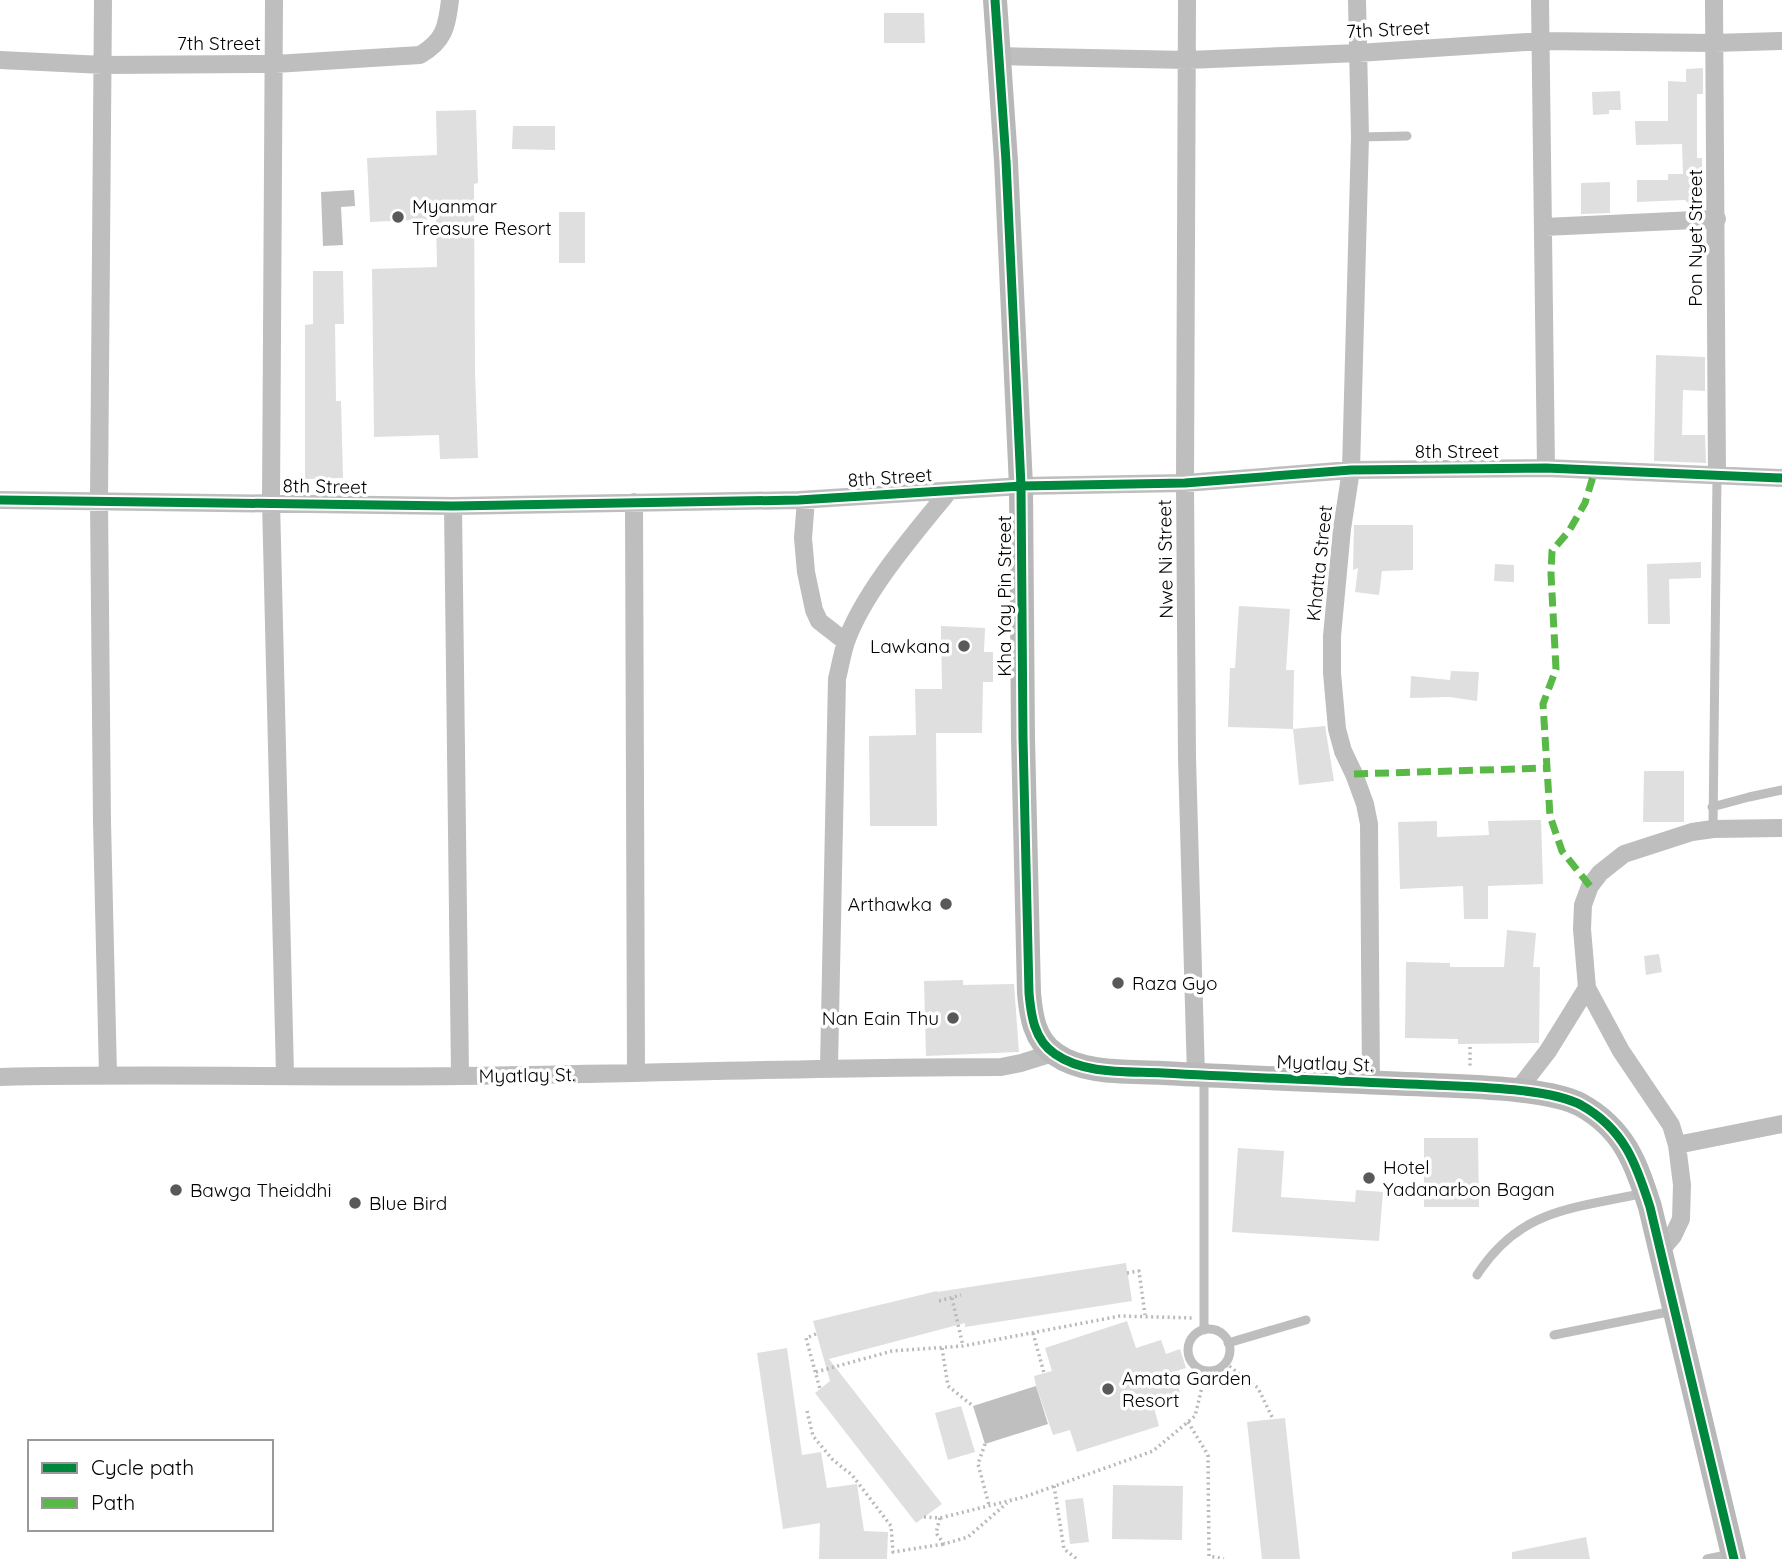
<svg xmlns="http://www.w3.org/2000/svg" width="1782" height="1559" font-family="Quicksand,sans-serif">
<rect width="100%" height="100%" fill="#fff"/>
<path fill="#bfbfbf" d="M 354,190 L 355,206 L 341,207 L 343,245 L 323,246 L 321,192 Z
M 1036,1386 L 1048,1424 L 985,1444 L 973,1406 Z"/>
<path fill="#dfdfdf" d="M 884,13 L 924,13 L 925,43 L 884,43 Z
M 1703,68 L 1703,94 L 1697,94 L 1697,158 L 1702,158 L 1703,205 L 1690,205 L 1685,200 L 1637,202 L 1637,180 L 1668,180 L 1668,174 L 1683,174 L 1682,144 L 1636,145 L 1635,121 L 1668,121 L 1668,81 L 1686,82 L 1686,69 Z
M 1620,91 L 1621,110 L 1609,110 L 1609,114 L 1593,115 L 1592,92 Z
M 476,110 L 478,183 L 474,184 L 475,370 L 478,458 L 440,459 L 439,435 L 374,437 L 372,269 L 437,267 L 436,219 L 370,222 L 367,158 L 437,155 L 436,111 Z
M 513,126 L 555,126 L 555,150 L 512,149 Z
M 1610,182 L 1610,213 L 1581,214 L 1581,183 Z
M 559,212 L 585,212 L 585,263 L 559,263 Z
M 313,271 L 343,271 L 344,324 L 335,324 L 336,401 L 341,401 L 343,478 L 305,479 L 305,325 L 313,324 Z
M 1656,355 L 1705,357 L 1705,391 L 1683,390 L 1682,435 L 1705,435 L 1706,463 L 1654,461 Z
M 1354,525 L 1413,525 L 1413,570 L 1382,571 L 1379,595 L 1355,592 L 1358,568 L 1353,570 Z
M 1701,562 L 1701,578 L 1669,579 L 1670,624 L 1648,624 L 1647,564 Z
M 1495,564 L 1514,565 L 1514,582 L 1494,581 Z
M 1239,606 L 1290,609 L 1286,670 L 1294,670 L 1293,729 L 1228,727 L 1230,668 L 1235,668 Z
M 941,626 L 985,628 L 984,652 L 993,652 L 993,682 L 983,682 L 982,733 L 936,733 L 937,826 L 870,826 L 869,736 L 916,735 L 915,689 L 942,689 Z
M 1451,671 L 1479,672 L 1477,701 L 1449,697 L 1410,698 L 1411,676 L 1450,680 Z
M 1325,726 L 1334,781 L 1299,785 L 1293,729 Z
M 1644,771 L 1684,771 L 1684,822 L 1643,822 Z
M 1541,820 L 1543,884 L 1488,886 L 1488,919 L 1464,919 L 1463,886 L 1400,889 L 1398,822 L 1437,821 L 1437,837 L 1489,835 L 1488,821 Z
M 1507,930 L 1536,933 L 1533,967 L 1540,967 L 1539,1043 L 1458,1044 L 1458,1039 L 1405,1038 L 1406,962 L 1450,963 L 1450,967 L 1504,967 Z
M 1659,954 L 1662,972 L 1646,975 L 1644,956 Z
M 963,980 L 963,985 L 1014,984 L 1019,1052 L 926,1056 L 924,981 Z
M 1424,1138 L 1478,1138 L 1479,1207 L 1424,1207 Z
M 1238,1148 L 1284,1151 L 1281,1197 L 1355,1202 L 1356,1190 L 1383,1192 L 1379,1241 L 1232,1232 Z
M 1126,1263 L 1132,1301 L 965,1327 L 965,1323 L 829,1359 L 942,1504 L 916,1523 L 815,1393 L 830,1381 L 813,1321 L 937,1291 L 937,1292 Z
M 1127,1321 L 1136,1348 L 1161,1340 L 1166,1354 L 1180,1349 L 1186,1368 L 1173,1372 L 1180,1392 L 1152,1401 L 1159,1426 L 1077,1452 L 1070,1430 L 1053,1435 L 1036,1386 L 1034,1376 L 1052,1371 L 1045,1348 Z
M 787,1348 L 802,1455 L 821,1452 L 827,1488 L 857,1484 L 864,1531 L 888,1532 L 887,1559 L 819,1559 L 820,1523 L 783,1529 L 757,1353 Z
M 961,1406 L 975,1452 L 948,1460 L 935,1413 Z
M 1285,1418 L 1300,1559 L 1262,1559 L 1247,1422 Z
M 1113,1485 L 1183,1486 L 1182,1540 L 1112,1539 Z
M 1083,1498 L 1089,1542 L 1070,1544 L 1065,1500 Z
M 1586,1537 L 1590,1559 L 1512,1559 L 1512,1552 Z"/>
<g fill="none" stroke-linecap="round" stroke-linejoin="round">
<path stroke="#b9b9b9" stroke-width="3.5" stroke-dasharray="2 3.5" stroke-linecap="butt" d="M 1470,1047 L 1470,1067
M 1127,1273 L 1139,1271 L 1145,1315
M 952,1298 L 963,1346
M 939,1301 L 961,1295
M 1033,1333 L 1044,1373
M 816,1334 L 806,1338 L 820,1389
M 942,1348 L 948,1386 L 973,1406
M 1225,1363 L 1258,1388 L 1273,1419
M 816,1372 L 892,1351 L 963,1346 L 1120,1316 L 1193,1318
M 807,1411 L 813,1436 L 833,1460 L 852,1475 L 891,1526 L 893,1552 L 944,1544
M 1188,1422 L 1208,1455 L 1209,1556 L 1224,1559
M 985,1444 L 978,1464 L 989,1505
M 1054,1486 L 1064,1549 L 1077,1559
M 924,1517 L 940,1518 L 1024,1497 L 1153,1451 L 1195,1416 L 1206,1371
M 940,1518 L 936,1533 L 944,1544 L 968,1537 L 1007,1503"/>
<path stroke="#bebebe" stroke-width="9" d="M 1360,137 L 1407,136
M 1712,807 L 1749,797 L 1782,790
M 1713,829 L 1717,476
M 1204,1077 L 1204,1330
M 1477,1275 C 1520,1208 1573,1209 1644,1193
M1188 1350a21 21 0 1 1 42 0a21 21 0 1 1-42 0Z
M 1554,1335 L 1673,1311
M 1228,1343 L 1306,1320
M 1707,1559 L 1731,1554"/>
<path stroke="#bebebe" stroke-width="18" d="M 103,0 L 99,500 L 102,822 L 108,1075
M 274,0 L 271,502 L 285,1075
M 1187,0 L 1185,483 L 1187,758 L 1196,1076
M 1357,0 L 1360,137 L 1351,470 L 1342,529 L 1332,636 L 1332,673 L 1337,729 L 1343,751 L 1354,774 L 1365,804 L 1369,824 L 1371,1082
M 1540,0 L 1546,468
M 1714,0 L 1717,476
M 997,56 L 1188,60 L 1358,53 L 1542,41 L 1714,43 L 1782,41
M 0,60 L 103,65 L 275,64 L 420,55 C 444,41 447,27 450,0
M 1544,227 L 1717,219
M 0,500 L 453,506 L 799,500 L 1021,486 L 1185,483 L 1351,470 L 1546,468 L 1782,478
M 806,500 L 803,538 L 806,572 L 814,610 L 819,621 L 846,642
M 634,502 L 636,1072
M 453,506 L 460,1076
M 829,1067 L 837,679 C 840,667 842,654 846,642 C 864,591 915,533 949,491
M 0,1077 C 154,1073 307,1078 461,1076 C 641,1074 820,1067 1001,1067 L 1021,1063 L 1053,1053
M 1517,1091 L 1548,1051 L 1587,988
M 1677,1145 L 1782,1124
M 1661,1250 L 1673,1236 L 1681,1219 L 1682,1185 L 1677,1145 L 1671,1125 L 1621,1051 L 1587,988 L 1582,929 L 1583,905 L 1590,886 L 1600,873 L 1624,854 L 1692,832 L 1713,829 L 1782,828"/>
<path stroke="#b8b8b8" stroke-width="24" d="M 995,0 L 1006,161 L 1021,486 L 1023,738 L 1029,993 C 1031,1015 1034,1040 1055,1054 C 1085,1075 1128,1071 1163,1073 C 1254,1078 1344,1081 1434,1085 C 1472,1087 1549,1088 1581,1105 C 1624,1129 1636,1163 1650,1207 L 1734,1559"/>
<path stroke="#58b947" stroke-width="7" stroke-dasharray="14 7" stroke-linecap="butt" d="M 1354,774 L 1547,768
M 1590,886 L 1562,851 L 1550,816 L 1543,704 L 1556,669 L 1551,574 L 1552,551 L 1569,531 L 1585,503 L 1595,470"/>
<defs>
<path id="cycleway" d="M 995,0 L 1006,161 L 1021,486 L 1023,738 L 1029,993 C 1031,1015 1034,1040 1055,1054 C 1085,1075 1128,1071 1163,1073 C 1254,1078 1344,1081 1434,1085 C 1472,1087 1549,1088 1581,1105 C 1624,1129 1636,1163 1650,1207 L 1734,1559
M 0,500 L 453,506 L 799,500 L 1021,486 L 1185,483 L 1351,470 L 1546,468 L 1782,478"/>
</defs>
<use href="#cycleway" stroke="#fff" stroke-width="13"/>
<use href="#cycleway" stroke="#00873e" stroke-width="9"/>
</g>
<g fill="#595959" stroke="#fff" stroke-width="2.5">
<circle cx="398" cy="217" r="7"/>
<circle cx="964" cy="646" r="7"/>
<circle cx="946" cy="904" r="7"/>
<circle cx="1118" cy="983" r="7"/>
<circle cx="953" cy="1018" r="7"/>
<circle cx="1369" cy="1178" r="7"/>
<circle cx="176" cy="1190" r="7"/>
<circle cx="355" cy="1203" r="7"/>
<circle cx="1108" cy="1389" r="7"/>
</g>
<g text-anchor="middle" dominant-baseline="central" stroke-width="7" stroke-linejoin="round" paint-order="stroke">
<g font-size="19" fill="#000" stroke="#fff">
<text transform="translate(1388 29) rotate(-3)">7th Street</text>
<text x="219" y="43">7th Street</text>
<text transform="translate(1695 238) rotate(-90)">Pon Nyet Street</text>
<text x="1457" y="451">8th Street</text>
<text transform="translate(890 477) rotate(-4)">8th Street</text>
<text transform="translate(325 486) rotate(1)">8th Street</text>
<text transform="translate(1165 559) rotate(-91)">Nwe Ni Street</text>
<text transform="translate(1319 563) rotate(-84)">Khatta Street</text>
<text transform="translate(1004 596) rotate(-90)">Kha Yay Pin Street</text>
<text transform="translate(1325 1063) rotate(2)">Myatlay St.</text>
<text transform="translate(527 1075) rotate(-1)">Myatlay St.</text>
</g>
<g font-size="19" fill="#000" stroke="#fff" text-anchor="start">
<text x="412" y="206">Myanmar<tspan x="412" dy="22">Treasure Resort</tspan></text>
<text x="950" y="646" text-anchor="end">Lawkana</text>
<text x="932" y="904" text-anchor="end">Arthawka</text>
<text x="1132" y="983">Raza Gyo</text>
<text x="939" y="1018" text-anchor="end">Nan Eain Thu</text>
<text x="1383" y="1167">Hotel<tspan x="1383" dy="22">Yadanarbon Bagan</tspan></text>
<text x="190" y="1190">Bawga Theiddhi</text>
<text x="369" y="1203">Blue Bird</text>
<text x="1122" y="1378">Amata Garden<tspan x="1122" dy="22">Resort</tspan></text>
</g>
</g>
<rect x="28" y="1440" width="245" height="91" fill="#ffffff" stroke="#999999" stroke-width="2"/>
<rect x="42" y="1463" width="35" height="10" fill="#00873e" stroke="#999999" stroke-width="2"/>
<text x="91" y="1475" font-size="21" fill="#000000">Cycle path</text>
<rect x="42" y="1498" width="35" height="10" fill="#58b947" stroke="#999999" stroke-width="2"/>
<text x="91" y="1510" font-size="21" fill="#000000">Path</text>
</svg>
